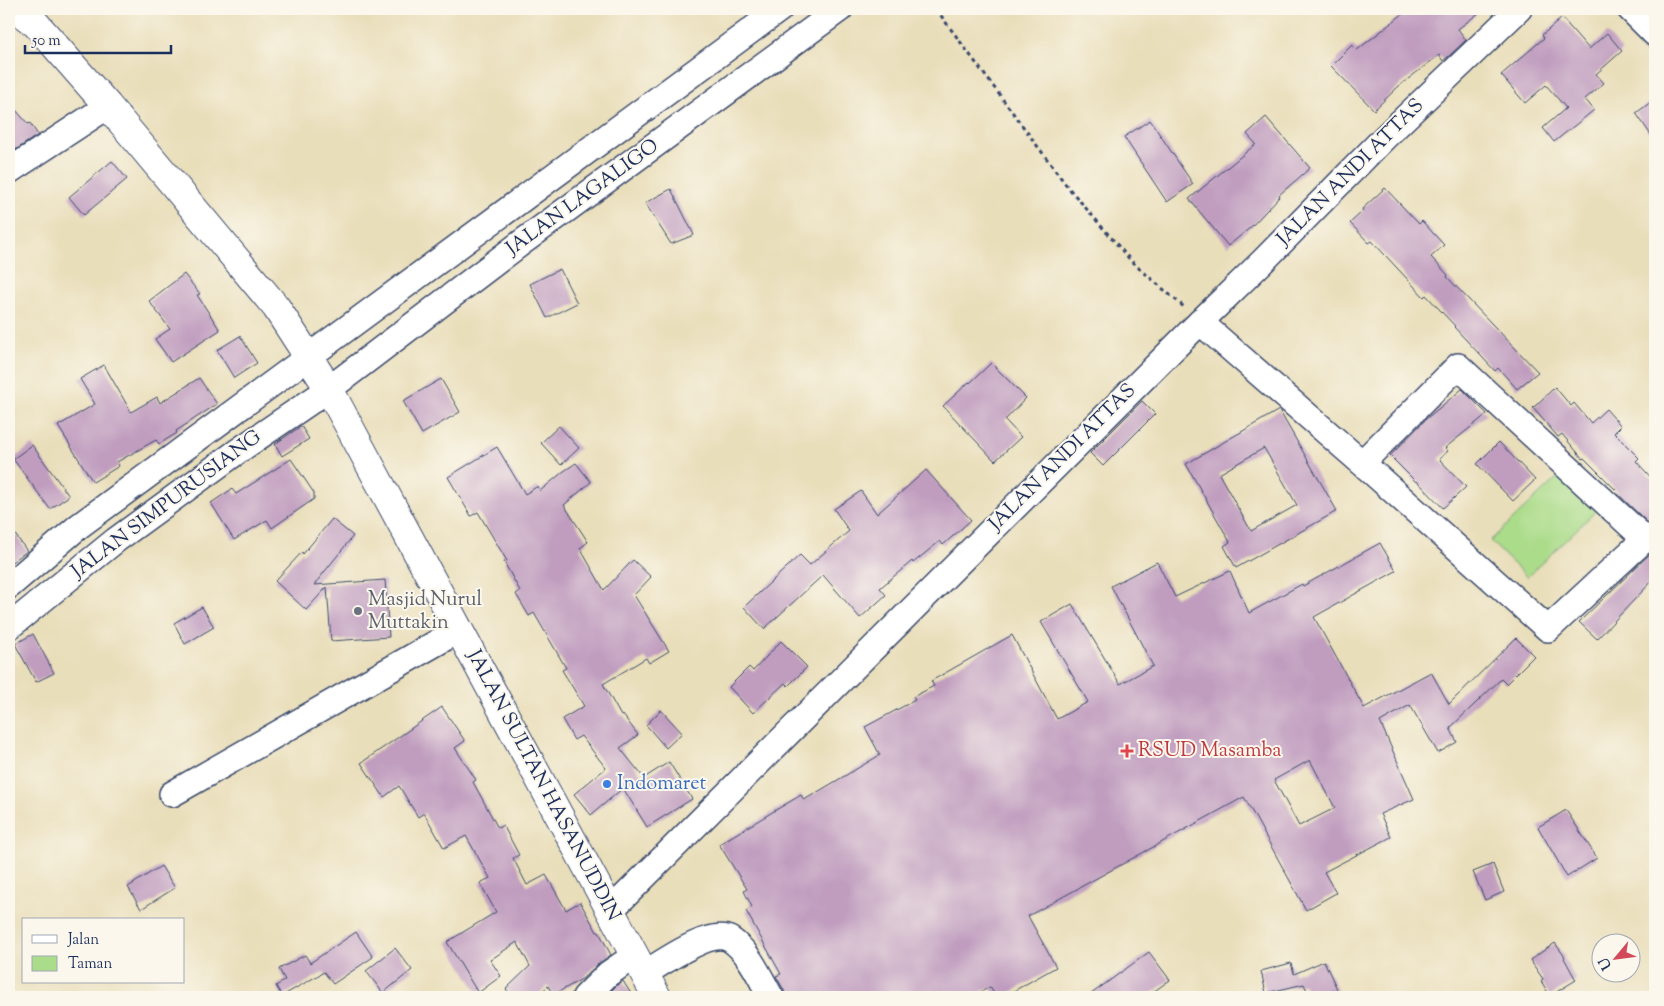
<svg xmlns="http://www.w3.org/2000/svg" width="1664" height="1006" font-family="'Sorts Mill Goudy',serif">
<rect width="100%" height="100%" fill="#fbf7ec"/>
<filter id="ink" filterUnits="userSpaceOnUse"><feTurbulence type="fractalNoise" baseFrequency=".02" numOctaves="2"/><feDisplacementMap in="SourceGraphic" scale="10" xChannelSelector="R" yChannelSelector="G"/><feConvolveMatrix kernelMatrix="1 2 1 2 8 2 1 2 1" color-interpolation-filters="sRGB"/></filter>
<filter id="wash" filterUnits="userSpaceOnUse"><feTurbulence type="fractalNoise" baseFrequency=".0096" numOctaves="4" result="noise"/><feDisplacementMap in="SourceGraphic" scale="20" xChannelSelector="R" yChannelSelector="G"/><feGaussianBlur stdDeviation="1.12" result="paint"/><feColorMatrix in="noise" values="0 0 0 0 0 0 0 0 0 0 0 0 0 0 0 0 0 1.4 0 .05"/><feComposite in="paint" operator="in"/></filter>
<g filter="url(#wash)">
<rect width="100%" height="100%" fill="#e9deba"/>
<path fill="#abdc8a" stroke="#638674" d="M 1562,473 L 1597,510 L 1527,577 L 1490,541 Z"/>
<g id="blocks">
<path fill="#c09dbf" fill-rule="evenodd" d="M 1409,9 L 1484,9 L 1458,29 L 1466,40 L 1449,56 L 1443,61 L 1439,55 L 1399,86 L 1374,110 L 1331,66 L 1352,45 L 1357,50 Z
M 1562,18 L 1589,49 L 1607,33 L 1622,51 L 1596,74 L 1604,83 L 1585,99 L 1594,110 L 1554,142 L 1543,128 L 1566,108 L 1546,85 L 1525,103 L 1501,75 L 1544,38 L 1542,35 Z
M 1655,99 L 1655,141 L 1636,113 Z
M 9,102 L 28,124 L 30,123 L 38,135 L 9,154 Z
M 1266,117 L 1310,168 L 1279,195 L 1280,196 L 1251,227 L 1228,246 L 1189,199 L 1256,144 L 1247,134 Z
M 1150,120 L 1193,184 L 1167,202 L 1124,137 Z
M 112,161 L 127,179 L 84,215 L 69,197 Z
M 1385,188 L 1419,224 L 1422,221 L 1444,245 L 1431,257 L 1448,275 L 1447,277 L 1538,372 L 1517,389 L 1498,368 L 1495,371 L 1454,327 L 1455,326 L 1426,295 L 1424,297 L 1372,241 L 1369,243 L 1350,223 L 1363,211 L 1362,209 Z
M 671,189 L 694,235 L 671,244 L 645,203 Z
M 560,269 L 577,303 L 547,318 L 530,284 Z
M 184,274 L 200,294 L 197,295 L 220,330 L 171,362 L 155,339 L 170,329 L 149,301 Z
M 240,336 L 257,363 L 234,378 L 217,350 Z
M 991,363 L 1026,398 L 1005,420 L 1021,437 L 995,461 L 943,406 L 969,382 L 970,383 Z
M 104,365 L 131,412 L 157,397 L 160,403 L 199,378 L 217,404 L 176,431 L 177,433 L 159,444 L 156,440 L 117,462 L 119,466 L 93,482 L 58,426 L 95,404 L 80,379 Z
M 441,379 L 460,412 L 422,434 L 403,401 Z
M 1555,387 L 1571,406 L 1574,403 L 1591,423 L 1606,409 L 1621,426 L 1614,433 L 1639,458 L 1636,461 L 1655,482 L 1655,515 L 1648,523 L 1616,492 L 1617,491 L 1584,458 L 1583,459 L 1562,434 L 1558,437 L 1533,408 Z
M 1462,389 L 1487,414 L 1445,448 L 1448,451 L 1439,459 L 1466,487 L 1443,508 L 1417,481 L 1416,482 L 1390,456 L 1426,419 Z
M 1142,401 L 1155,414 L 1103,466 L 1090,453 Z
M 1279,410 L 1337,511 L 1236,568 L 1224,546 L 1230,542 L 1186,464 ZM 1264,448 L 1297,505 L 1251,531 L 1219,474 Z
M 301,426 L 309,439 L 282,456 L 275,444 Z
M 559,426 L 579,448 L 561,465 L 541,443 Z
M 1499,442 L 1535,480 L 1513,501 L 1477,464 Z
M 32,445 L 69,496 L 50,509 L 13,459 Z
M 497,447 L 525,494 L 538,486 L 540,491 L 564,471 L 576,463 L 591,482 L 564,505 L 588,542 L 580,548 L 604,590 L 633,560 L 651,577 L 634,595 L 669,651 L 649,663 L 646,658 L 603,684 L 621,716 L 623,715 L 638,735 L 620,748 L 644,778 L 669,762 L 692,799 L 647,827 L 623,788 L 591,815 L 574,794 L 606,768 L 581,736 L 574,740 L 562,719 L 584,706 L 562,670 L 566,668 L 534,613 L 529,616 L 516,594 L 520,591 L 504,562 L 507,561 L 478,512 L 471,516 L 448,477 Z
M 291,459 L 314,493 L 314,499 L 272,528 L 267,520 L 234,540 L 211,503 L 232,489 L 236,494 Z
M 926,470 L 971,520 L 943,545 L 940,541 L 913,563 L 912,561 L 880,588 L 886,595 L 860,618 L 823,575 L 764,629 L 744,607 L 800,555 L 810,565 L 849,531 L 834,509 L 861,491 L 877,514 Z
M 332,519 L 353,536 L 314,585 L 385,580 L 389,637 L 331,641 L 327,587 L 306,610 L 275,581 L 302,552 L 303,554 Z
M 9,526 L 27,551 L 9,564 Z
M 1380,543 L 1396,571 L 1314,617 L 1364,708 L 1431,672 L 1449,704 L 1516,638 L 1534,656 L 1506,684 L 1501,679 L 1450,728 L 1457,742 L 1438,753 L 1410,705 L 1380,722 L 1414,799 L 1380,814 L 1391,837 L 1324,872 L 1336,893 L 1306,910 L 1244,797 L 1028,916 L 1056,967 L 1003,997 L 996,997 L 990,987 L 971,997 L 785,997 L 784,990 L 776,976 L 781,974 L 746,911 L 752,907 L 744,891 L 747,889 L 719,844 L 801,795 L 804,800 L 880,755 L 865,727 L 915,700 L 913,697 L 934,686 L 931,681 L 1012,635 L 1057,719 L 1088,702 L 1041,622 L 1072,604 L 1120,684 L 1153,666 L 1111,586 L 1157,562 L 1175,597 L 1230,571 L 1249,613 L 1302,584 L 1303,586 ZM 1310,760 L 1335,808 L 1299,826 L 1274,780 Z
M 1655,549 L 1655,578 L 1597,639 L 1579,622 Z
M 202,607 L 214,627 L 185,644 L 174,623 Z
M 33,634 L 54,673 L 36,682 L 15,644 Z
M 781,641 L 807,667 L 788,686 L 785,683 L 753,713 L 729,687 L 749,667 L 753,671 Z
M 442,707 L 465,741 L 455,748 L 476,780 L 473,782 L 498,828 L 503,825 L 519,855 L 513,858 L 527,885 L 546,875 L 566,910 L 580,902 L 597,932 L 599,932 L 611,955 L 598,964 L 582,979 L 553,995 L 548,986 L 536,997 L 513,997 L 506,989 L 530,966 L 517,942 L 490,960 L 501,976 L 478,993 L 447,942 L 496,912 L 480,883 L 490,878 L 466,836 L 444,848 L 424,813 L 418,817 L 399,786 L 384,797 L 361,763 Z
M 661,710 L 682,733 L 666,748 L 646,725 Z
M 1566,810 L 1597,858 L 1567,877 L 1538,827 Z
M 1493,864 L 1504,892 L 1485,900 L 1473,872 Z
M 161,866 L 175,888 L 141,909 L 128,887 Z
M 356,932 L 373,957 L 333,984 L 324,972 L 282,996 L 276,986 L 285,980 L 279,969 L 305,955 L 310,963 Z
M 1555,943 L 1565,957 L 1564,958 L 1576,980 L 1550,996 L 1541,981 L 1543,979 L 1530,960 Z
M 395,948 L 412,970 L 383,993 L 366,971 Z
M 1149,952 L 1170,980 L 1146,997 L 1087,997 Z
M 1324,961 L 1337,989 L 1319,997 L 1310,997 L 1304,984 L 1266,993 L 1261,971 L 1291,963 L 1294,974 Z
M 623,981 L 633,997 L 605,997 L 617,985 Z"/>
</g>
</g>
<g filter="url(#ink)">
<use href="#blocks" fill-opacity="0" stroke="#3a496c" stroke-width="1"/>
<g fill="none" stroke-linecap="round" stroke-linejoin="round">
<defs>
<path id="minor" d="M 1630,9 L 1655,34
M 9,171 L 108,106
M 1200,322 L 1362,463 L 1548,629 L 1645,539 L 1458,366 L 1362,463
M 9,586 L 79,526 L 780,9
M 9,627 L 116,540 L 238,451 L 329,389 L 521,243 L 840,9
M 172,794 L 459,630
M 611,910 L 1200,322 L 1262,262 L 1385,137 L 1519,9
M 644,974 C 662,963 712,927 731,940 C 750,953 760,978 771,997
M 585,997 L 608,974 L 634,956"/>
<path id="highway" d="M 16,9 L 36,24 L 108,106 L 276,307 L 329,389 L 657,997"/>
</defs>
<use href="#minor" stroke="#3a496c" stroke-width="28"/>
<use href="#highway" stroke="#3a496c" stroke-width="30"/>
<path stroke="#3a496c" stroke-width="3" stroke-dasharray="4 4" stroke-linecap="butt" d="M 936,9 L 1067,186 L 1132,262 L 1184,307"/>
<use href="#minor" stroke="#fff" stroke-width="25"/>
<use href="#highway" stroke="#fff" stroke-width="28"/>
</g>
</g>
<circle fill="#6b7280" stroke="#fbf7ec" stroke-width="2" cx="358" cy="611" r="5"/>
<path fill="#e0444e" stroke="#fbf7ec" stroke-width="2" d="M1124.5 743.5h5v5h5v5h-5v5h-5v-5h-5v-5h5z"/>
<circle fill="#3f7fe0" stroke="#fbf7ec" stroke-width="2" cx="607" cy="784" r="5"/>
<g text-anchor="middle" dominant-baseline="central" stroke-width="4" stroke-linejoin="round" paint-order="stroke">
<g font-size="20" fill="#1b2f5e" stroke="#fbf7ec">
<text transform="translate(1351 173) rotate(-45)">JALAN ANDI ATTAS</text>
<text transform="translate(583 198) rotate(-36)">JALAN LAGALIGO</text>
<text transform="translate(1063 458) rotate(-45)">JALAN ANDI ATTAS</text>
<text transform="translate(167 505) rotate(-37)">JALAN SIMPURUSIANG</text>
<text transform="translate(543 786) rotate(62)">JALAN SULTAN HASANUDDIN</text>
</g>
<g font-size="20" fill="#5b616d" stroke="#fbf7ec" text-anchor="start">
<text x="368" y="600">Masjid Nurul<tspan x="368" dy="23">Muttakin</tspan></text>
</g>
<g font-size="20" fill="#be3a42" stroke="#fbf7ec" text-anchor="start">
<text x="1138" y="751">RSUD Masamba</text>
</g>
<g font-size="20" fill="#366cbe" stroke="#fbf7ec" text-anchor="start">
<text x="617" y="784">Indomaret</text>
</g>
</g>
<rect width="1664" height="1006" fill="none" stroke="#fbf7ec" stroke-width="30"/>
<rect x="22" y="918" width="162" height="65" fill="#fbf7ec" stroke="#a1a7b3"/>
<rect x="32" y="935" width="25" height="8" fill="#ffffff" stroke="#a1a7b3"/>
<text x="68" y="944" font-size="15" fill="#1b2f5e">Jalan</text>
<rect x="32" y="956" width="25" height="15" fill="#abdc8a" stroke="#a1a7b3"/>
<text x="68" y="968" font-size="15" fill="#1b2f5e">Taman</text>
<g transform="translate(1616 958) rotate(241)"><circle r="24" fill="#fbf7ec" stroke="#a1a7b3"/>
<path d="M0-4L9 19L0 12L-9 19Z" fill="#d1495b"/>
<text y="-8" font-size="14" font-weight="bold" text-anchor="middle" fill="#1b2f5e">U</text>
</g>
<path d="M25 45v8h146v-8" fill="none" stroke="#1b2f5e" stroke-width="2.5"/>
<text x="32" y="45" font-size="15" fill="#1b2f5e" stroke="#fbf7ec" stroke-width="4" paint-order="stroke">50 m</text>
</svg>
